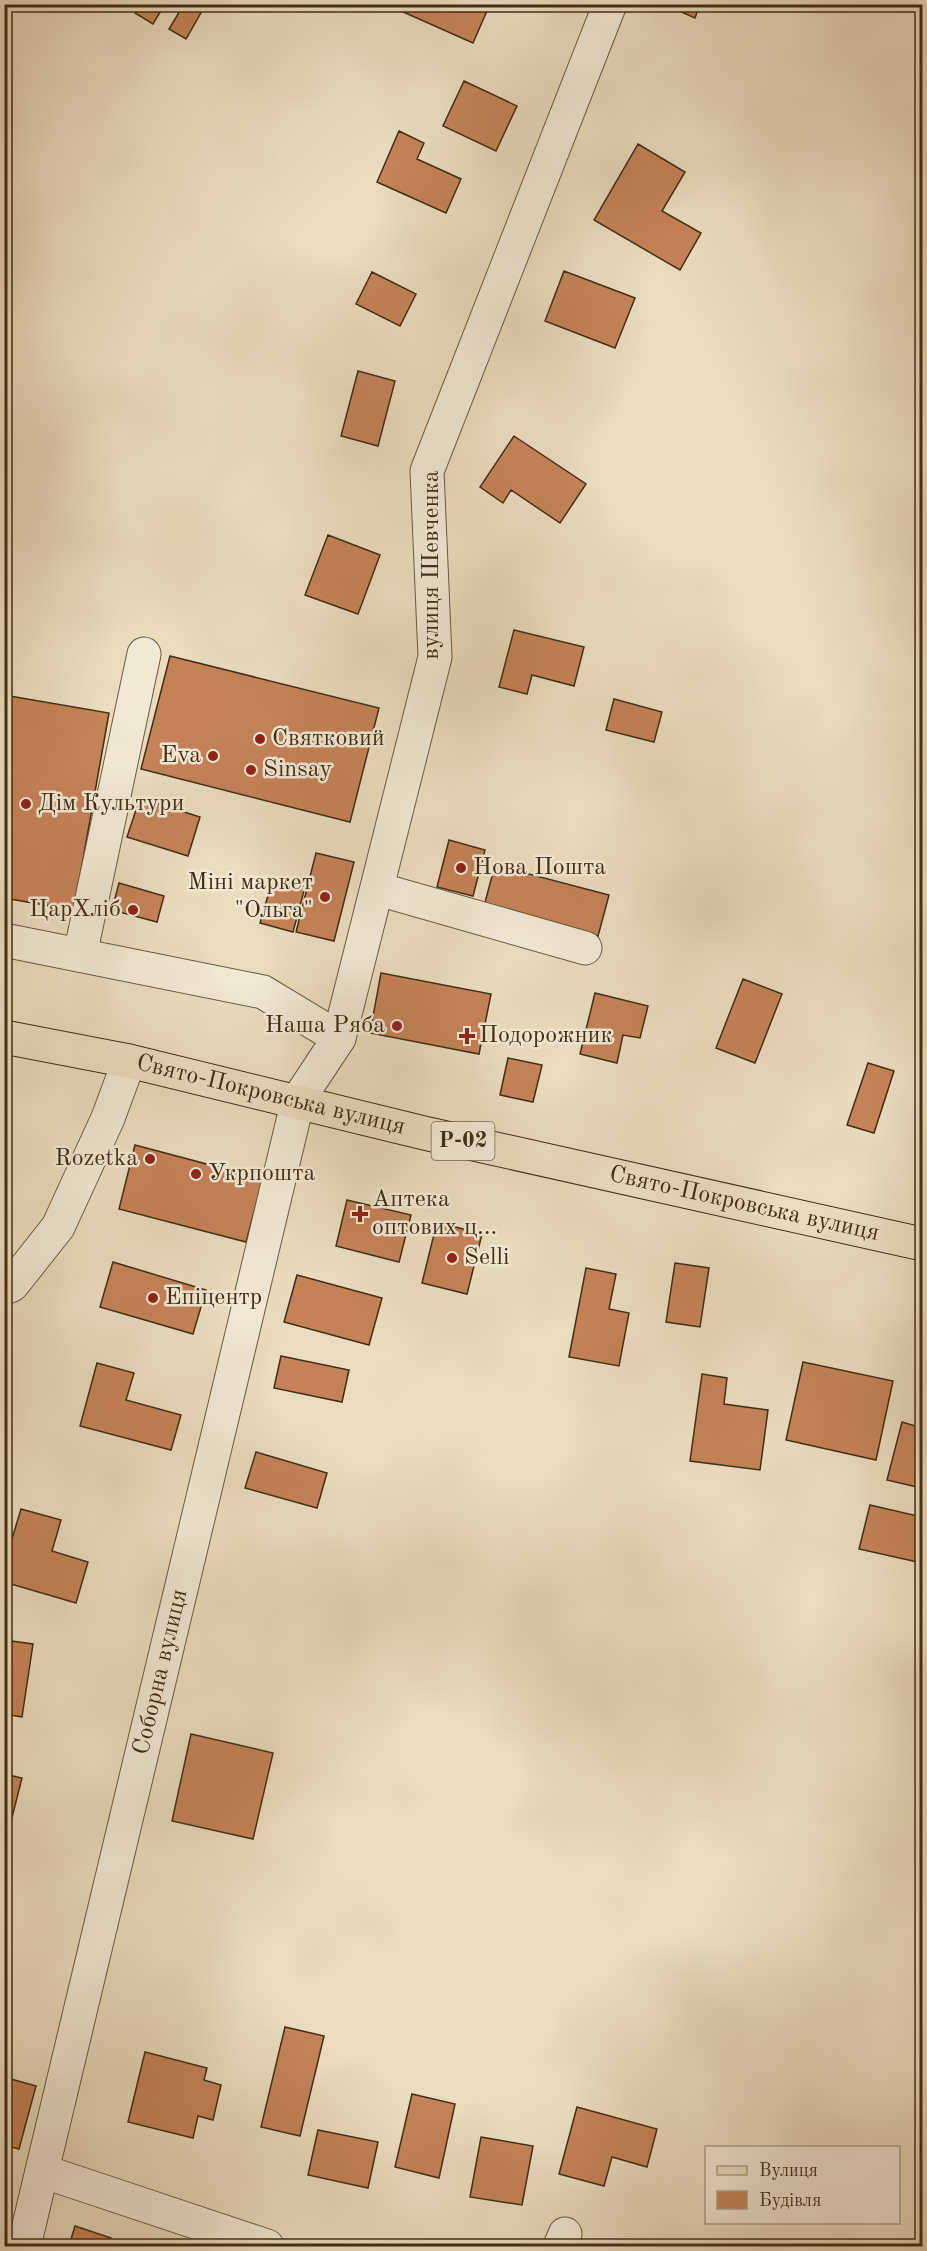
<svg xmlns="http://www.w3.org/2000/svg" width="927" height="2251" font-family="'Old Standard TT',serif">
<rect width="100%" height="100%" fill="#eadcbe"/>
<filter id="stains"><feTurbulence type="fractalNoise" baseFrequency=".00333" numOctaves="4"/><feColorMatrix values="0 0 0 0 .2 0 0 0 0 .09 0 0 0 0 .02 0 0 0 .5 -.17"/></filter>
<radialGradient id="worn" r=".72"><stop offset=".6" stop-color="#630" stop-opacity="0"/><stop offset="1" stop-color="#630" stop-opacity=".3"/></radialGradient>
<path fill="#c58259" stroke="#412e13" stroke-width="1.5" d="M 140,4 L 165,4 L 153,24 L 135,13 Z
M 184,4 L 206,4 L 186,39 L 169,29 Z
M 393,4 L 490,4 L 473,43 L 392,7 Z
M 663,4 L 700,4 L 695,18 Z
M 464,81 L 517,106 L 496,151 L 443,126 Z
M 399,131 L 424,143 L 417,159 L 461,179 L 446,213 L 377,182 Z
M 638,144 L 685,172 L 662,211 L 701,233 L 680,270 L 594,220 Z
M 564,271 L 635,298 L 615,348 L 545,321 Z
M 372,272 L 416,294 L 400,326 L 356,304 Z
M 358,371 L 395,381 L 378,446 L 341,436 Z
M 514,436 L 586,484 L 560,523 L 511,490 L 503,503 L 480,487 Z
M 328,535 L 380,555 L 358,614 L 305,595 Z
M 514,630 L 584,647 L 574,686 L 532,675 L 527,694 L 499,687 Z
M 170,656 L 379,708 L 350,822 L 141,769 Z
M 4,695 L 109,713 L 74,910 L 4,898 Z
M 614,699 L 662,712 L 654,742 L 606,730 Z
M 140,798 L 200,817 L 188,856 L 127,837 Z
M 449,840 L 485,850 L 473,896 L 437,887 Z
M 316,853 L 354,862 L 334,941 L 296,932 Z
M 495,865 L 609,895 L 598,936 L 484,906 Z
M 273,878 L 305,887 L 293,932 L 260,923 Z
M 119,883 L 164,896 L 157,922 L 112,910 Z
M 381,973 L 491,994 L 479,1054 L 370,1033 Z
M 743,979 L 782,994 L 755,1063 L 716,1048 Z
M 595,993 L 648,1006 L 640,1038 L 623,1035 L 617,1063 L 580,1054 Z
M 508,1058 L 542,1065 L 533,1102 L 500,1095 Z
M 868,1063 L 894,1071 L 874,1133 L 847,1125 Z
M 135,1145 L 263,1179 L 246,1242 L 119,1209 Z
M 347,1200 L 411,1215 L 399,1262 L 336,1246 Z
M 437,1222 L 482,1234 L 467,1294 L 422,1283 Z
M 113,1262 L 206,1290 L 193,1334 L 100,1307 Z
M 675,1263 L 709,1268 L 700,1327 L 666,1322 Z
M 586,1268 L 616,1274 L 609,1309 L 629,1313 L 619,1366 L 569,1357 Z
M 297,1275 L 382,1298 L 369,1345 L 284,1322 Z
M 281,1356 L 349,1370 L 342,1402 L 274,1388 Z
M 803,1362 L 893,1381 L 876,1460 L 786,1440 Z
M 97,1363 L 134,1373 L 126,1400 L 181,1415 L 171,1450 L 80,1426 Z
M 702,1374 L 727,1378 L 724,1404 L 768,1410 L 760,1470 L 690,1461 Z
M 902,1422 L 922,1428 L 922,1465 L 917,1487 L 887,1480 Z
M 256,1452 L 327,1473 L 317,1508 L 245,1488 Z
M 870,1505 L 922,1517 L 922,1563 L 859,1549 Z
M 21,1509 L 61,1520 L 52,1551 L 88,1562 L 76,1603 L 4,1582 L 4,1565 Z
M 4,1640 L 33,1644 L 22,1717 L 4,1714 Z
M 191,1734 L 273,1753 L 253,1839 L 172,1821 Z
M 4,1774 L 22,1778 L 4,1849 Z
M 285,2027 L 324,2036 L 300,2136 L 261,2127 Z
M 145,2052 L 207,2068 L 204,2080 L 221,2085 L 213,2120 L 198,2116 L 193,2138 L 128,2122 Z
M 4,2077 L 36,2086 L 19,2149 L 4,2145 Z
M 412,2094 L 455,2104 L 439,2178 L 395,2167 Z
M 577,2107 L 657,2129 L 647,2167 L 612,2157 L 604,2186 L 559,2174 Z
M 318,2130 L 378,2142 L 368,2188 L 308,2175 Z
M 481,2137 L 533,2146 L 522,2205 L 470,2197 Z
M 75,2226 L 111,2238 L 108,2246 L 69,2246 Z"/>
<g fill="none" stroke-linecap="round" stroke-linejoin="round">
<defs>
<g id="minor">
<path d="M 378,889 L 585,948"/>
<path d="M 4,940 L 263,992 L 339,1038"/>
<path d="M 80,955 L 144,654"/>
<path d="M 4,1288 L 12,1285 L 58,1227 L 108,1118 L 129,1061"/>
<path d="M 42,2171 L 267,2246"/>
<path id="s1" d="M 24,2246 L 298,1100 L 339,1038 L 435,657 L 427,471 L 610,4"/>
<path d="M 560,2246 L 565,2234"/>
</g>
<g id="major">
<path id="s2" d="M 4,1037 L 129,1061 L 424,1133 L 922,1244"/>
</g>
</defs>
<use href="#minor" stroke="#6b5a3e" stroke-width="35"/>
<use href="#major" stroke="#412e13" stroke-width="35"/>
<use href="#minor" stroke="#f1e8d5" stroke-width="33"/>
<use href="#major" stroke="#eadcbe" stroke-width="33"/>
</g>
<g fill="#8f2418" stroke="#f1e8d5" stroke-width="2">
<circle cx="260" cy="739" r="6"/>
<circle cx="213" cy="756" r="6"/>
<circle cx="251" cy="770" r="6"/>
<circle cx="26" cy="804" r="6"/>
<circle cx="461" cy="868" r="6"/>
<circle cx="325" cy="897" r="6"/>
<circle cx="133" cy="910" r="6"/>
<circle cx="397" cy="1026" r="6"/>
<path d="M464 1027h6v6h6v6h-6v6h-6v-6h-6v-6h6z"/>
<circle cx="150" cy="1159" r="6"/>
<circle cx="196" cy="1174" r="6"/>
<path d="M357 1205h6v6h6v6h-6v6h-6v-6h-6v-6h6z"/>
<circle cx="452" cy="1258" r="6"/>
<circle cx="153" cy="1298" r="6"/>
</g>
<g text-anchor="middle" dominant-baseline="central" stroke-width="5" stroke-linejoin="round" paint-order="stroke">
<rect fill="#f1e8d5" stroke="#76664d" stroke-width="1.5" x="431.5" y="1122" width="63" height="38" rx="4.5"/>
<g font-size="22" font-weight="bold" fill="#412e13">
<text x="463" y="1141">Р-02</text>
</g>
<g font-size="24" fill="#412e13" stroke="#f1e8d5">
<text transform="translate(432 565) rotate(-90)">вулиця Шевченка</text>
<text stroke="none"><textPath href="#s2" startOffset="273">Свято-Покровська вулиця</textPath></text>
<text stroke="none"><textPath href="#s2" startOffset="759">Свято-Покровська вулиця</textPath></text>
<text stroke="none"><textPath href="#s1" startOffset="590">Соборна вулиця</textPath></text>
</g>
<g font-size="24" fill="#412e13" stroke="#f1e8d5" text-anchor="start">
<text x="272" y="739">Святковий</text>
<text x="201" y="756" text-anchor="end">Eva</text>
<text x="263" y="770">Sinsay</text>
<text x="38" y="804">Дім Культури</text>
<text x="473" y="868">Нова Пошта</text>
<text x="313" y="883" text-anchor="end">Міні маркет<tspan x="313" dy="28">"Ольга"</tspan></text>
<text x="121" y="910" text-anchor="end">ЦарХліб</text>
<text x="385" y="1026" text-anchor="end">Наша Ряба</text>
<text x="479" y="1036">Подорожник</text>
<text x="138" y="1159" text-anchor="end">Rozetka</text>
<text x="208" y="1174">Укрпошта</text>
<text x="372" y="1200">Аптека<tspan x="372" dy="28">оптових ц...</tspan></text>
<text x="464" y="1258">Selli</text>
<text x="165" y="1298">Епіцентр</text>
</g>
</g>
<rect width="927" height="2251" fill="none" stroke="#eadcbe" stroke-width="24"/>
<rect x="6" y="6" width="915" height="2239" fill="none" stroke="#412e13" stroke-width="3"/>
<rect x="12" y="12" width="903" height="2227" fill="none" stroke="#412e13" stroke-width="1.5"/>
<rect x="705" y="2146" width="195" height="78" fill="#f1e8d5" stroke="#ab9e87" stroke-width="1.5"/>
<rect x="717" y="2166" width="30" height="9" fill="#eadcbe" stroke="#ab9e87" stroke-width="1.5"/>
<text x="759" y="2176" font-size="18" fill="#412e13">Вулиця</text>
<rect x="717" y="2191" width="30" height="18" fill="#c58259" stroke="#ab9e87" stroke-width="1.5"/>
<text x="759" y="2206" font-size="18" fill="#412e13">Будівля</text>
<rect width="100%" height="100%" filter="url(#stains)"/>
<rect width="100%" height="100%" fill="url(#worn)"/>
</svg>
